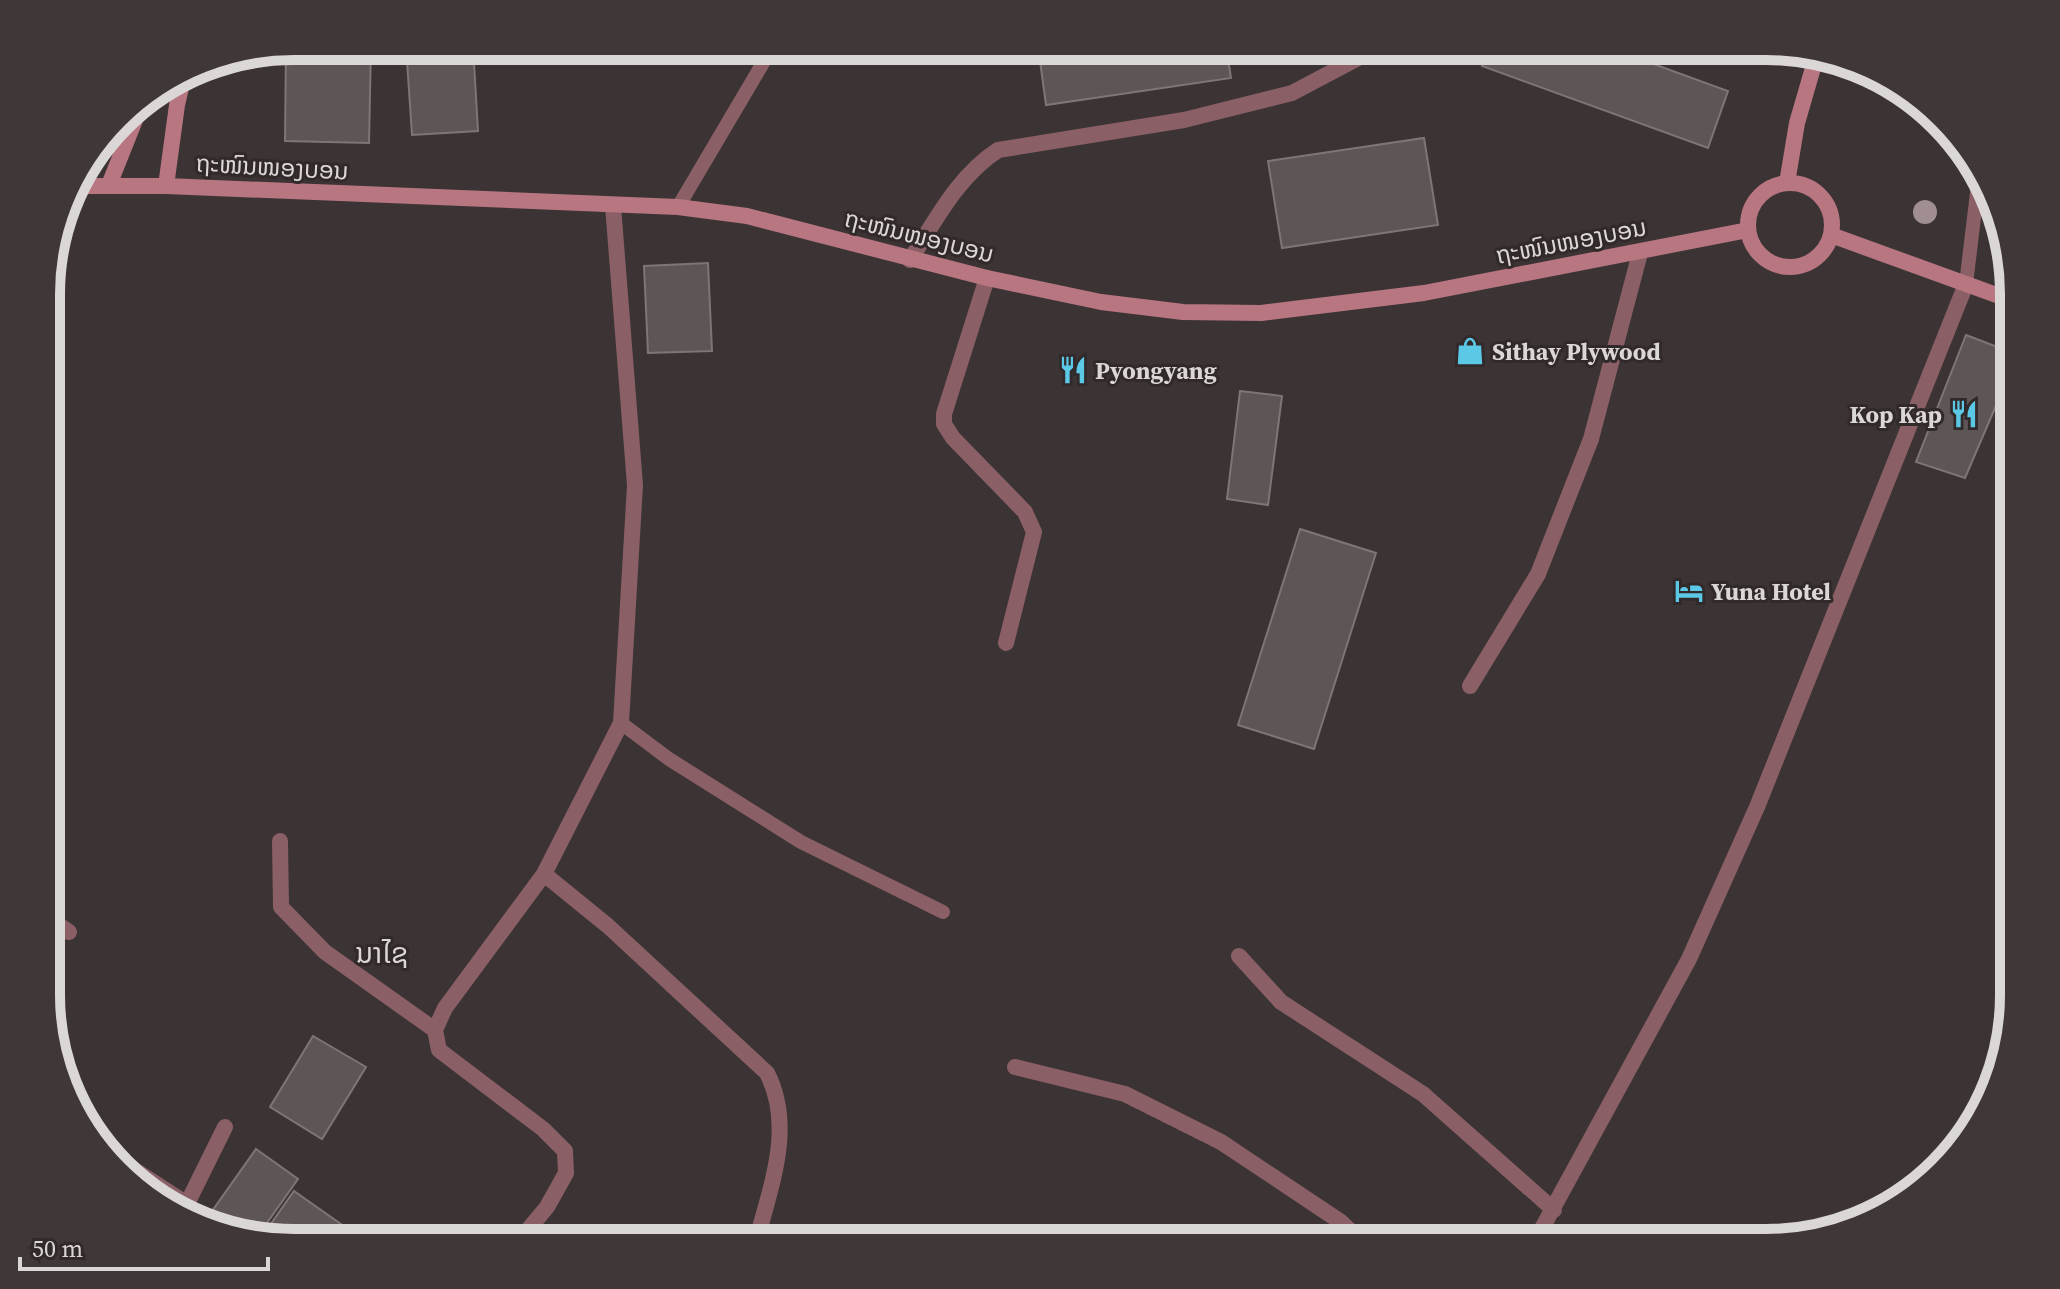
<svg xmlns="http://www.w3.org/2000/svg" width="2060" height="1289" font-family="'Source Serif 4','Noto Sans Lao',serif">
<rect width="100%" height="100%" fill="#3b3334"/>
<path fill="#5e5556" stroke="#7f7577" stroke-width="2" d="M 294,46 L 371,46 L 369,143 L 285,141 L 286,48 Z
M 406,46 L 473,46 L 478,131 L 412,135 Z
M 1038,46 L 1226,46 L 1231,78 L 1046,105 Z
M 1490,46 L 1604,46 L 1728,91 L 1708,148 L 1482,66 Z
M 1424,138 L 1438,225 L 1282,248 L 1268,161 Z
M 708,263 L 712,351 L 648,353 L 644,266 Z
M 1966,335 L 2013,353 L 2013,366 L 1965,478 L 1916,462 Z
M 1240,391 L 1282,396 L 1268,505 L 1227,499 Z
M 1300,529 L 1376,553 L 1314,749 L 1238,725 Z
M 313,1036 L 366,1067 L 322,1139 L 270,1107 Z
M 256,1149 L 298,1179 L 257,1237 L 215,1230 L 203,1224 Z
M 294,1191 L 348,1229 L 338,1243 L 293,1243 L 261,1238 Z"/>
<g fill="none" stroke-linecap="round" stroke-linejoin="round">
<path stroke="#8a6066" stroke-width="14" d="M 678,207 L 773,46
M 1966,284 L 1980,168
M 621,723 L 669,759 L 801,842 L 943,912"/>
<path stroke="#8a6066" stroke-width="16" d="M 910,260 C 936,220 957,177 998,150 L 1184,120 L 1292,93 L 1381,46
M 987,278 L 944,414 L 944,424 L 953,438 L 1025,512 L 1034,532 L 1006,643
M 1470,686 L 1538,574 L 1591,439 L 1640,253
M 280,841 L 281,907 L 325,952 L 435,1030
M 544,874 L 608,926 L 767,1073 C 795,1128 770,1187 756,1243
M 48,918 L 69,932
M 1239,956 L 1281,1002 L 1423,1094 L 1554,1210
M 1015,1067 L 1125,1094 L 1221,1142 L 1341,1222 L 1363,1243
M 116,1158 L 187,1204
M 182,1214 L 225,1127
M 517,1243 L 547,1207 L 566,1173 L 565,1151 L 543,1129 L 439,1050 L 435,1030 L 445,1008 L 544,874 L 621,723 L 635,485 L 613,206
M 1534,1243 L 1689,959 L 1757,807 L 1966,284"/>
<path stroke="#b87681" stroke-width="16" d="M 1787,183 L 1797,123 L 1817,54
M1748 225a42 42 0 1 1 84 0a42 42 0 1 1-84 0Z
M 109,185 L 143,100
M 71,186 L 166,186 L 678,207 L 747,216 L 987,278 L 1101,302 L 1183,312 L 1261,313 L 1424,293 L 1748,230
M 166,186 L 177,105 L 184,75
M 1831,235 L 2013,301"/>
</g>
<circle fill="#a18e91" cx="1925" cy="212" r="12"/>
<defs>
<symbol id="shop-bare" viewBox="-9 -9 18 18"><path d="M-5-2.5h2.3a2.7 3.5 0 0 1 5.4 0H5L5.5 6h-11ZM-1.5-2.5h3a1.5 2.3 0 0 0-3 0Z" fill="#5bc8e6" stroke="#31292a" stroke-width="2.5" paint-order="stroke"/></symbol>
<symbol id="restaurant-bare" viewBox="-9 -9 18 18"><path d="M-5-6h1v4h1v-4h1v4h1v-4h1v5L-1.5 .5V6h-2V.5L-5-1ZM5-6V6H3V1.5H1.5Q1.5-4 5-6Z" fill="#5bc8e6" stroke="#31292a" stroke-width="2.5" paint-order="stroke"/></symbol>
<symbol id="hotel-bare" viewBox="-9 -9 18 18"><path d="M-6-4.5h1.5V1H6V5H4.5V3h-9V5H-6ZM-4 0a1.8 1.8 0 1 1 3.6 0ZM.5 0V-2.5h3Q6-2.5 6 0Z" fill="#5bc8e6" stroke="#31292a" stroke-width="2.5" paint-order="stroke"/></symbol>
</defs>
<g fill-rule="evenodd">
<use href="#shop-bare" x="1450" y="331" width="40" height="40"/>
<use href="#restaurant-bare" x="1053" y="350" width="40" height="40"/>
<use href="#restaurant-bare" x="1944" y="394" width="40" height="40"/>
<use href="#hotel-bare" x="1669" y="571" width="40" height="40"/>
</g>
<g text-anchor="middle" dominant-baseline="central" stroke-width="6" stroke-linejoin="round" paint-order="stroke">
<g font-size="24" fill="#dcd7d7" stroke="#31292a">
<text transform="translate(272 167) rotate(3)">ຖະໜົນໜອງບອນ</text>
<text transform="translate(919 236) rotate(14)">ຖະໜົນໜອງບອນ</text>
<text transform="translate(1571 241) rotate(-11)">ຖະໜົນໜອງບອນ</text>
</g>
<g font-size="24" font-weight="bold" fill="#dcd7d7" stroke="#31292a" text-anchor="start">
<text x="1492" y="351">Sithay Plywood</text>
<text x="1095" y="370">Pyongyang</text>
<text x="1942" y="414" text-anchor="end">Kop Kap</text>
<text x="1711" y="591">Yuna Hotel</text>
</g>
<g font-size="28" fill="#dcd7d7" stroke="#31292a">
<text x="382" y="953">ນາໄຊ</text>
</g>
</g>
<path d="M0 0H2060V1289H0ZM294 60H1766A234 234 0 0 1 2000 294V995A234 234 0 0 1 1766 1229H294A234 234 0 0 1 60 995V294A234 234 0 0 1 294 60Z" fill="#3f3738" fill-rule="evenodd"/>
<path fill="none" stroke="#dcd7d7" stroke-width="10" d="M294 60H1766A234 234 0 0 1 2000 294V995A234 234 0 0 1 1766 1229H294A234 234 0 0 1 60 995V294A234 234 0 0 1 294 60Z"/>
<path d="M20 1257v12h248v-12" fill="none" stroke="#dcd7d7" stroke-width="4"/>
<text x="32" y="1257" font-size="24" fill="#dcd7d7" stroke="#31292a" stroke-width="6" paint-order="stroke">50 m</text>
</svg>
